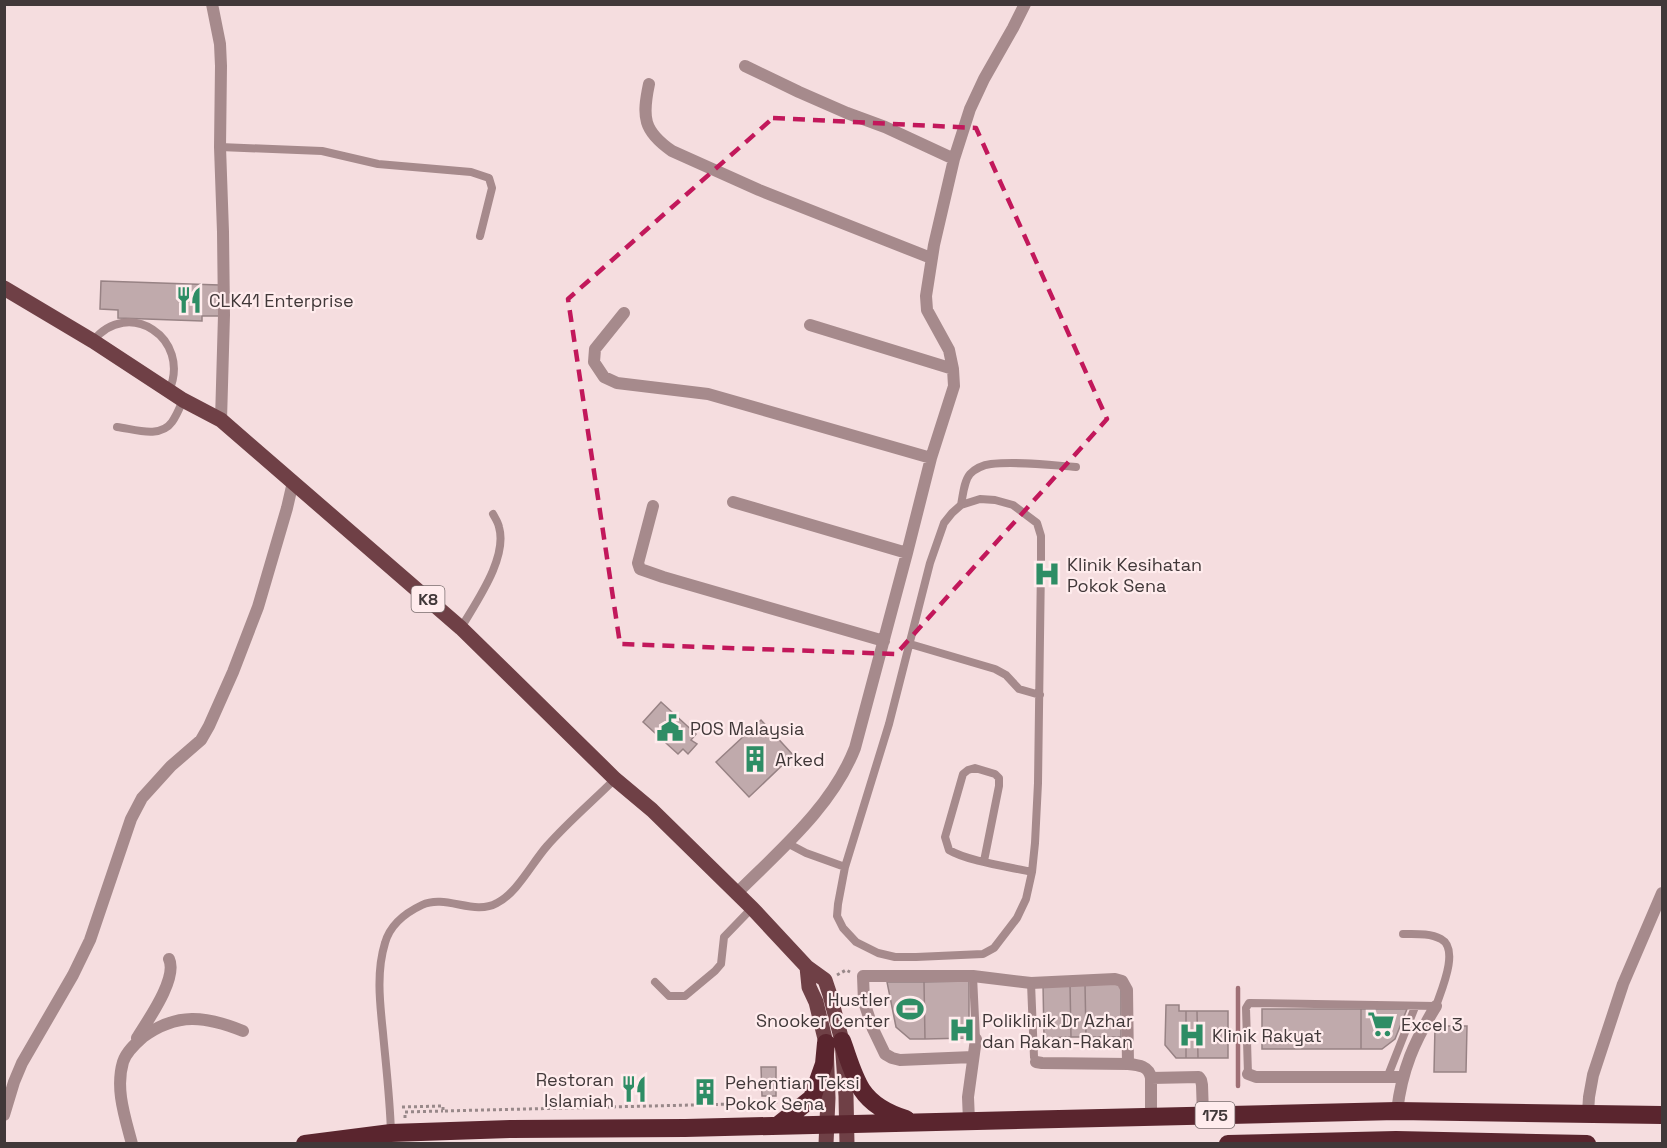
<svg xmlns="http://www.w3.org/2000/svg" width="1667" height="1148" font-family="'Space Grotesk',sans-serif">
<rect width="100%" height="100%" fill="#f5dddf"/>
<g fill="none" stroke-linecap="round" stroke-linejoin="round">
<path stroke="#9f6f75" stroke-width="4.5" d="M 1238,1086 L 1238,988"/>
</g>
<path fill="#c0aaac" stroke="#978284" stroke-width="1.5" d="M 101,281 L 219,285 L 219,316 L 202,316 L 202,321 L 118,318 L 118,310 L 100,309 Z
M 661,702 L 696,734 L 691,740 L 697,744 L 688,754 L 683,749 L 678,754 L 643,722 Z
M 761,720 L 793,755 L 749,797 L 716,762 Z
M 969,981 L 969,1038 L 925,1039 L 924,982 Z
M 887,982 L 924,982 L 925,1039 L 910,1039 L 896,1027 Z
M 1043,984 L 1070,984 L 1071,1037 L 1044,1038 Z
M 1070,984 L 1085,984 L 1086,1037 L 1071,1037 Z
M 1085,984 L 1121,984 L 1121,1037 L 1086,1037 Z
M 1166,1005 L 1179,1005 L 1179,1011 L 1186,1011 L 1186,1058 L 1176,1058 L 1165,1045 Z
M 1262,1009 L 1361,1009 L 1361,1049 L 1262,1049 Z
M 1361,1009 L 1407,1009 L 1395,1039 L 1382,1049 L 1361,1049 Z
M 1186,1011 L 1197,1011 L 1198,1058 L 1186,1058 Z
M 1197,1011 L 1228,1011 L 1228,1058 L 1198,1058 Z
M 1435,1026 L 1467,1026 L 1466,1072 L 1434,1072 Z
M 761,1067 L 776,1067 L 776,1096 L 762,1096 Z
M 698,1086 L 711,1086 L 712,1098 L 699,1098 Z"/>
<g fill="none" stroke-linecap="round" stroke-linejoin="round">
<path stroke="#988889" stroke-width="3" stroke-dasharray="3 3" stroke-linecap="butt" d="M 837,975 L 846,970 L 850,972
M 402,1107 L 443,1106 L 443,1111 L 775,1103 L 780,1100
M 405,1118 L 405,1112 L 443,1111"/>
<path stroke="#a68a8c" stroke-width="8" d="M 220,147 L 322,151 L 378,164 L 471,172 L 489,178 L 492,188 L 480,236
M 93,341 C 128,297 192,338 169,391
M 117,427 C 134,429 160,439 172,422 C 177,415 180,407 183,400
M 961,505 C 963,495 964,481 970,474 C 976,468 983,465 991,464 C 1018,461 1049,465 1076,467
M 461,628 C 476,602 508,558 499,527 C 498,522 495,518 493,514
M 910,644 L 995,669 L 1006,675 L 1019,689 L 1040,695
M 787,843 L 806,853 L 845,867 L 889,724 L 930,563 L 944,523 L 952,513 L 961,505 L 980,499 L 995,500 L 1013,505 L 1037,523 L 1041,536 L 1041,564 L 1038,783 L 1035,843 L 1032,872 L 1026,899 L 1017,918 L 994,948 L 983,954 L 916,957 L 895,957 L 878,953 L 856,942 L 843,928 L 837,916 L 838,904 L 845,867
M 984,861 L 999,786 L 999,778 L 995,774 L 975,768 L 968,770 L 963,774 L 945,837 L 949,850 C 967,861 1010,867 1032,872
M 973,976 L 976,1039
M 655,982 L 669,996 L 685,996 L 715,971 L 721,964 L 724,937 L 752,908
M 1031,983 L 1034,1057 L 1036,1062
M 1248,1074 L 1246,1008 L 1249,1003 L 1436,1006 C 1441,991 1460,949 1441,939 C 1430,933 1416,934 1403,934
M 1387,1078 L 1415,1007
M 391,1133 C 390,1099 386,1066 383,1033 C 380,1004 376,972 385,943 C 390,925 405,913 422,905 C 446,894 474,916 497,903 C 517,893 532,863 547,846 C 568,822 593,801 615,779"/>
<path stroke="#a68a8c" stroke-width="12" d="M 212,4 L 220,44 L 221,66 L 220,147 L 223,232 L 224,315 L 221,420
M 745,66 L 799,92 L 847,113 L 885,127 L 954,159
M 649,84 C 642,117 643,131 672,151 L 759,190 L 931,258
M 624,313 L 595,349 L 594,362 L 604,377 L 617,383 L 708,394 L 931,458
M 810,325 L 953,369
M 733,502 L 907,553
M 653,506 L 638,563 L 640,569 L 663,577 L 884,641
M 736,894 C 780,850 832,807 855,748 L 907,553 L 931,458 L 954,386 L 953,369 L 949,350 L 927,310 L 926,296 L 934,245 L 954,159 L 970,109 L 984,79 L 1013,28 L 1025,4
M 137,1038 C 148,1020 178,978 169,959
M 973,1057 L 900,1060 L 892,1058 L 885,1054 L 873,1029 L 864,1002 L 863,976 L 973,976 L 1031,983 L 1115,979 L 1122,981 L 1127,990 L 1128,1064
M 1036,1062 L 1042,1063 L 1128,1064 C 1139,1065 1149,1066 1151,1078 L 1151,1117
M 1248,1074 L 1256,1077 L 1402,1077
M 1151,1078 L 1199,1077 L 1201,1080 L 1202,1085 L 1203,1115
M 1397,1111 C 1402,1069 1414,1042 1436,1006
M 1588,1113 L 1589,1097 L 1593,1075 L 1623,984 L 1662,893
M 4,1115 L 14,1082 L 22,1063 L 73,975 L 90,940 L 131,819 L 142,798 L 171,766 L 201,740 L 209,726 L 233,672 L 258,607 L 287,508 L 293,482
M 969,1121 L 968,1097 L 976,1039
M 132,1144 C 125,1117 115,1089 123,1062 C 126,1052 135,1044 143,1037 C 177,1012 206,1016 243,1031"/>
<path stroke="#6f4046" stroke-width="15" d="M 4,288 L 93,341 L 183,400 L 221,420 L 461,628 L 615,779 L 652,810 L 752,908 L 807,967 L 825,980 L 830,995 L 842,1041 L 846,1096 L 847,1144
M 807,967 L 809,987 L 816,1002 L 826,1043 L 828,1098 L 826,1144"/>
<path stroke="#5a252e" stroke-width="18" d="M 842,1041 C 848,1057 853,1076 862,1090 C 872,1105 890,1114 906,1119
M 777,1126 L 812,1098 L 824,1064 L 826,1043
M 305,1144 L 391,1133 L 511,1129 L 685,1128 L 1397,1111 L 1662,1115
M 1228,1144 L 1396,1140 L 1587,1144"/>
</g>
<path fill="none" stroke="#c2185b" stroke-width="4.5" stroke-dasharray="12 8" stroke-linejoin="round" d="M 773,118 L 976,128 L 1107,419 L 896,654 L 620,644 L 568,299 Z"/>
<defs>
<symbol id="restaurant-bare" viewBox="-9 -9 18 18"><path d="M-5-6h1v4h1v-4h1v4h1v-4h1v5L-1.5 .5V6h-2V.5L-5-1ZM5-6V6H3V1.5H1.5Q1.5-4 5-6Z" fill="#2e8d65" stroke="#ffeced" stroke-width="2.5" paint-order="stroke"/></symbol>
<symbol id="hospital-bare" viewBox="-9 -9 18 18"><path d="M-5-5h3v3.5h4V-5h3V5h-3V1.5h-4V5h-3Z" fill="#2e8d65" stroke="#ffeced" stroke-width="2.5" paint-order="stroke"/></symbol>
<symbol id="civic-bare" viewBox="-9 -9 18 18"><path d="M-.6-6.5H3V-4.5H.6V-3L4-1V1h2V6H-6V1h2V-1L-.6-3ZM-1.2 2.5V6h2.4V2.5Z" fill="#2e8d65" stroke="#ffeced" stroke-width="2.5" paint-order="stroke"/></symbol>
<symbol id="building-bare" viewBox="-9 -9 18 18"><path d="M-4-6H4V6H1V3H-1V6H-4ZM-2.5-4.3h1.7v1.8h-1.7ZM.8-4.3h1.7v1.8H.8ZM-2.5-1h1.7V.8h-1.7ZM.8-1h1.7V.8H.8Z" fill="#2e8d65" stroke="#ffeced" stroke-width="2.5" paint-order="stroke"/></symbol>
<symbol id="stadium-bare" viewBox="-9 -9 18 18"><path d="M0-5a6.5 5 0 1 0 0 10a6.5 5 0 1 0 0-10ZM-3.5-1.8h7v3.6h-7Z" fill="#2e8d65" stroke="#ffeced" stroke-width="2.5" paint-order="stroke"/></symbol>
<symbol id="supermarket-bare" viewBox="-9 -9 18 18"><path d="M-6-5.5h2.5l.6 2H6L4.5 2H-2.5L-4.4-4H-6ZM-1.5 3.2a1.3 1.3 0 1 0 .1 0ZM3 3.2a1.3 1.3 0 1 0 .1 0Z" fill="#2e8d65" stroke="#ffeced" stroke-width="2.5" paint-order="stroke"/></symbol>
</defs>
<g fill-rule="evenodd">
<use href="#restaurant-bare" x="170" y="281" width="38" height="38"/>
<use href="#hospital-bare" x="1028" y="555" width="38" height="38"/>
<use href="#civic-bare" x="651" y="709" width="38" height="38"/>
<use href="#building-bare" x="736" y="740" width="38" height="38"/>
<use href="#stadium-bare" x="891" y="990" width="38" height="38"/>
<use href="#supermarket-bare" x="1362" y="1005" width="38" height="38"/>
<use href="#hospital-bare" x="943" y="1011" width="38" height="38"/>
<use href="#hospital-bare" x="1173" y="1016" width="38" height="38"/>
<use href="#restaurant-bare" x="615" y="1070" width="38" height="38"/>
<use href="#building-bare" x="686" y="1073" width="38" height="38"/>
</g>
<g text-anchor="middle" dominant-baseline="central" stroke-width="4.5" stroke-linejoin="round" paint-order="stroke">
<g fill="#ffeced" stroke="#7a6e6f" stroke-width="1.5">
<rect x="411.5" y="586" width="33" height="26" rx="4.5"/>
<rect x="1195.5" y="1102" width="39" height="26" rx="4.5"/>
</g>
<g font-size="16" font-weight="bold" fill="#413839">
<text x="428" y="599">K8</text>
<text x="1215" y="1115">175</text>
</g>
<g font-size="18" fill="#413839" stroke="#ffeced" text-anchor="start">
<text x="209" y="300">CLK41 Enterprise</text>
<text x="1067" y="564">Klinik Kesihatan<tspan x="1067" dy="21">Pokok Sena</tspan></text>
<text x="690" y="728">POS Malaysia</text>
<text x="775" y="759">Arked</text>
<text x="890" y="999" text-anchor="end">Hustler<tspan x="890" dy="21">Snooker Center</tspan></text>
<text x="982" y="1020">Poliklinik Dr Azhar<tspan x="982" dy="21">dan Rakan-Rakan</tspan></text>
<text x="1401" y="1024">Excel 3</text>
<text x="1212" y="1035">Klinik Rakyat</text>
<text x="614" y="1079" text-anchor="end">Restoran<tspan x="614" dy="21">Islamiah</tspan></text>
<text x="725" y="1082">Pehentian Teksi<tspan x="725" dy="21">Pokok Sena</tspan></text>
</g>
</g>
<rect width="1667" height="1148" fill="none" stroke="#413839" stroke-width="12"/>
</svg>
